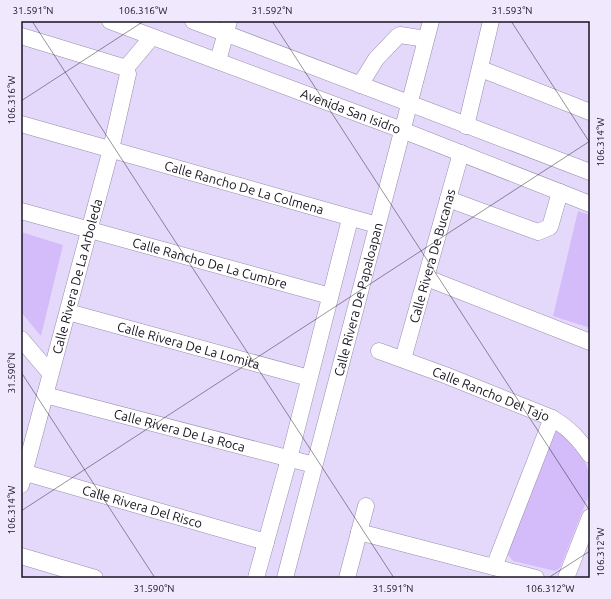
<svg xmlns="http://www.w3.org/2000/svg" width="611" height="599" font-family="Ubuntu,sans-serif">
<rect width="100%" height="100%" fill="#e5d9fb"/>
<path fill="#d3bcf9" d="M 578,211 L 590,215 L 590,328 L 553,316 Z
M 21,232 L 63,245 L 41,336 L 21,312 Z
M 555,428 L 572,441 L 586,464 L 590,476 L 590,492 L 560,568 L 555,571 L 513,561 L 506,552 Z"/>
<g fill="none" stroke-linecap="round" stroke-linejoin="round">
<defs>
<g id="minor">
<path id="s1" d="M 110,21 L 402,130 L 590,204"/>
<path d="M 193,21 L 590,172"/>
<path d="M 21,36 L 126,68"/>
<path d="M 218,61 L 229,21"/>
<path d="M 126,68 L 152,37"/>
<path d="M 481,69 L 590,112"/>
<path d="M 360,85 L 376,59 L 397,37 L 400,35 L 426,39"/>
<path id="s2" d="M 21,124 L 377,225"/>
<path d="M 466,126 L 491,21"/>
<path d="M 448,199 L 538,232 L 550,227 L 560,192"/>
<path id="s3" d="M 21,211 L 330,296"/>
<path d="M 427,278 L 590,342"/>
<path id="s4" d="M 68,312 L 309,378"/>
<path d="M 21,339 L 50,373"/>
<path id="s5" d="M 379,351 L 445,375 L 552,418 C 569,428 579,439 590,455"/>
<path id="s6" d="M 403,359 L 461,153"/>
<path id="s7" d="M 45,395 L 314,465"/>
<path id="s8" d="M 21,467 L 26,473 L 266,542"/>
<path id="s9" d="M 21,485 L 111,149 L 128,74 L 126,68"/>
<path d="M 359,532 L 536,578"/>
<path d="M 21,556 L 95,578"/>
<path d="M 494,567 L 552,418"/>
<path d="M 256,578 L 289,459 L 350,219"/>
<path id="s10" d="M 285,578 L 431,21"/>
<path d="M 347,578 L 366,506"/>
<path d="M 566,578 L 590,517"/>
</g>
</defs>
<use href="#minor" stroke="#988cac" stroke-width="17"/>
<use href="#minor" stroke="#fff" stroke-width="16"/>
</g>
<path fill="none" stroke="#17131f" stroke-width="1" stroke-opacity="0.45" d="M 32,21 L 394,578M 272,21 L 590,511M 511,21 L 590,143M 21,101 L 144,21M 21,372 L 155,578M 21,511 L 590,141M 548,578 L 590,551"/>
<g text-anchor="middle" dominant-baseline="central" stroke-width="3" stroke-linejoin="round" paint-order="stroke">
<g font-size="13" fill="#17131f" stroke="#f0e9fe">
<text stroke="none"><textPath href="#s1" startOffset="257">Avenida San Isidro</textPath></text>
<text stroke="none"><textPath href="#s2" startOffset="232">Calle Rancho De La Colmena</textPath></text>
<text stroke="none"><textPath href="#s6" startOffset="107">Calle Rivera De Bucanas</textPath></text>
<text stroke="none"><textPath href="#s3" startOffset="196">Calle Rancho De La Cumbre</textPath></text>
<text stroke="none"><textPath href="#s9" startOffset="216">Calle Rivera De La Arboleda</textPath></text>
<text stroke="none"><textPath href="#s10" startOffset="288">Calle Rivera De Papaloapan</textPath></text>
<text stroke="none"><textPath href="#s4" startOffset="125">Calle Rivera De La Lomita</textPath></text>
<text stroke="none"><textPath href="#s5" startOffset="120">Calle Rancho Del Tajo</textPath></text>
<text stroke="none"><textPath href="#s7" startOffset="139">Calle Rivera De La Roca</textPath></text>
<text stroke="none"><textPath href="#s8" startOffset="129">Calle Rivera Del Risco</textPath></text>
</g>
</g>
<rect width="611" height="599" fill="none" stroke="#f0e9fe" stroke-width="44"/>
<rect x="22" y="22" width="567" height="555" fill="none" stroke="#17131f" stroke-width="1.5"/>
<g font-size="10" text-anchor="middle" fill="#17131f">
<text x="33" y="14">31.591°N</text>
<text x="143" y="14">106.316°W</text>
<text x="272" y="14">31.592°N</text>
<text x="512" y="14">31.593°N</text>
<text transform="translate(11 100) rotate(-90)" y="4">106.316°W</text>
<text transform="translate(600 142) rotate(-90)" y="4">106.314°W</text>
<text transform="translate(11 373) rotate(-90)" y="4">31.590°N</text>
<text transform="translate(11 510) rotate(-90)" y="4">106.314°W</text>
<text transform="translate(600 552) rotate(-90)" y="4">106.312°W</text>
<text x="154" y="592">31.590°N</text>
<text x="393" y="592">31.591°N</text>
<text x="550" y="592">106.312°W</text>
</g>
</svg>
